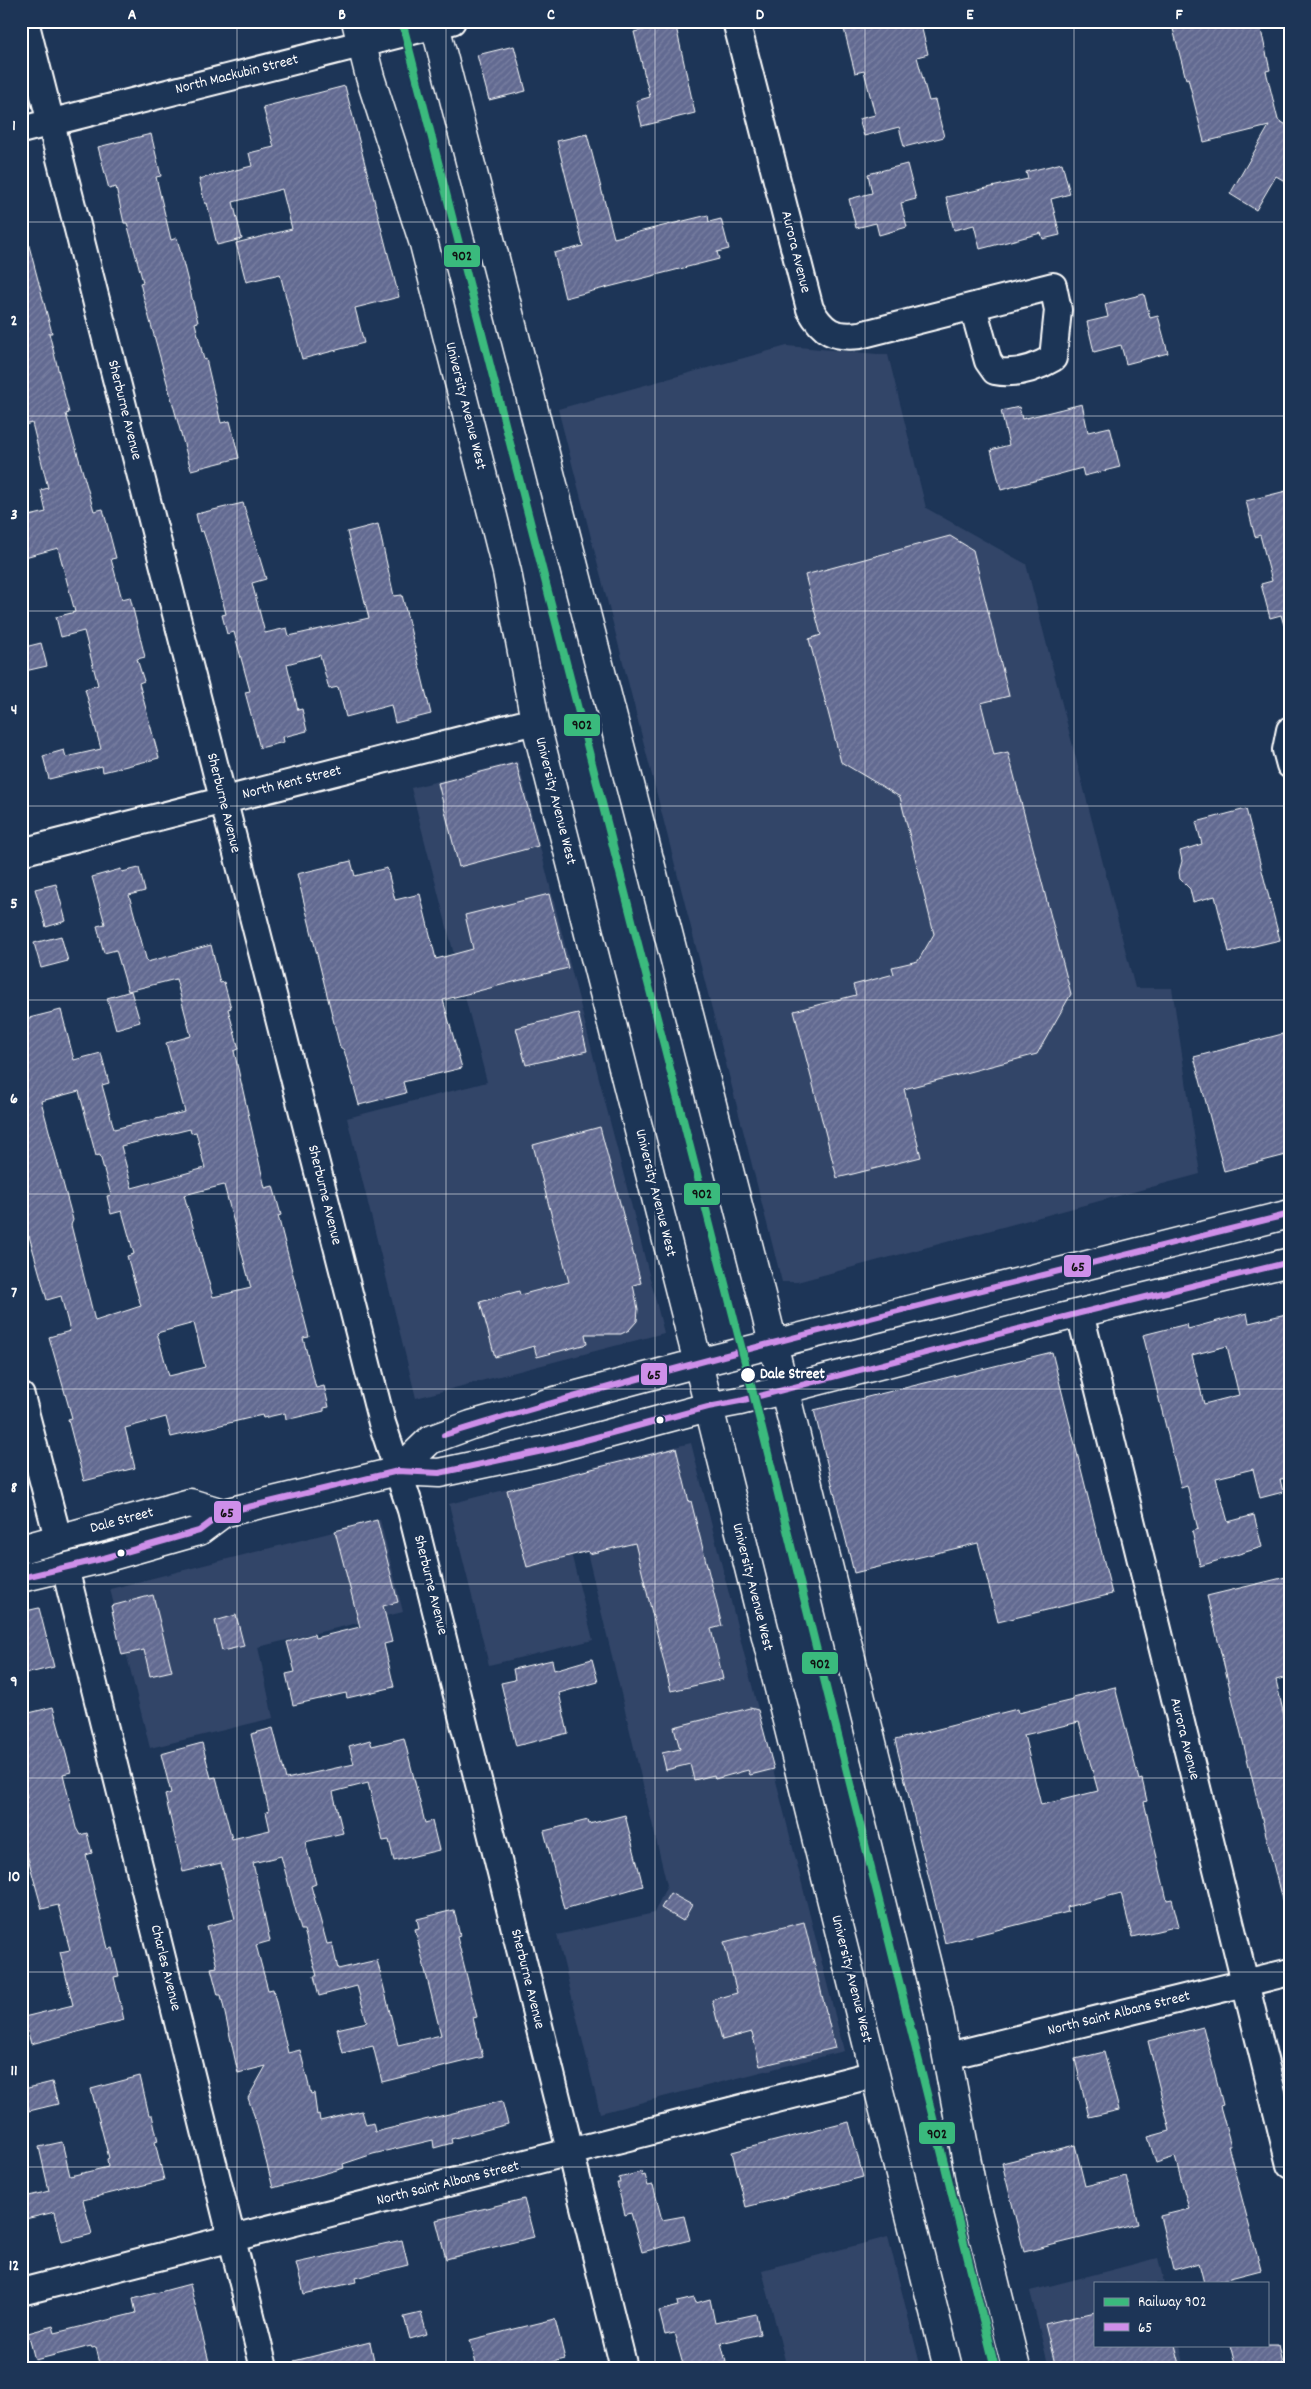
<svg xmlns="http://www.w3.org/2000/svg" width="1311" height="2389" font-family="Dekko,sans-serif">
<defs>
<pattern id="building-hatch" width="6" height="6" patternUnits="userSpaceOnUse" patternTransform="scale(1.25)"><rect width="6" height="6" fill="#626a91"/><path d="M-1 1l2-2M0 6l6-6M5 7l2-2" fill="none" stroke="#7a80a2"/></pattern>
</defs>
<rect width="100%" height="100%" fill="#1d3557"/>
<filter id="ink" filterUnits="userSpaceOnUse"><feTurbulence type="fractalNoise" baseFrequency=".02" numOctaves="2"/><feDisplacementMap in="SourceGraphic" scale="10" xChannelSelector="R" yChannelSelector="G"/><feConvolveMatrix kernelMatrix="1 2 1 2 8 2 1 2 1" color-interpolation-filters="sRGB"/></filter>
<g filter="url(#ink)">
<path fill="#324568" d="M 787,346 L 888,355 L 926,508 L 1026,564 L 1135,988 L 1172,988 L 1200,1174 L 797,1282 L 782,1282 L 558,409 Z
M 518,761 L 664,1333 L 416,1398 L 347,1118 L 487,1082 L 411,788 Z
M 691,1443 L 844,2051 L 600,2113 L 557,1935 L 654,1913 L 667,1885 L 568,1473 Z
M 552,1478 L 593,1640 L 489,1665 L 449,1504 Z
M 380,1520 L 403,1612 L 258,1647 L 273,1718 L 150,1748 L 110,1589 Z
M 888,2237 L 921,2368 L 787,2368 L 762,2270 Z
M 1158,2258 L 1164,2283 L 1095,2283 L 1095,2345 L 1180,2345 L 1185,2368 L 1049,2368 L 1030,2291 Z"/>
<path fill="url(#building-hatch)" stroke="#fff" fill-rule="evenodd" d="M 842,21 L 920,21 L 928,54 L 917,57 L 929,101 L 935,100 L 944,137 L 904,147 L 899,127 L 864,136 L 859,119 L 875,115 L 864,71 L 855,73 Z
M 1171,21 L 1259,21 L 1270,70 L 1266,71 L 1278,120 L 1290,127 L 1290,184 L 1276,176 L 1256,210 L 1230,194 L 1269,126 L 1204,142 L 1188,78 L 1186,79 Z
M 675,22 L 695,113 L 642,126 L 636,101 L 650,97 L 634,32 Z
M 514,46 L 526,91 L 489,100 L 477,55 Z
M 345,86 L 399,297 L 355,308 L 364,343 L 302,359 L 280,274 L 246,282 L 236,243 L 292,229 L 282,189 L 233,202 L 242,239 L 217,245 L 207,203 L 205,204 L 199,179 L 252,166 L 249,153 L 274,147 L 263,107 Z
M 151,134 L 161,176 L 156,177 L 171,240 L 177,238 L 198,322 L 195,323 L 204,360 L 206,359 L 221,423 L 230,421 L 239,458 L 191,470 L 144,299 L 140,283 L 143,282 L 127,223 L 124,223 L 116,187 L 109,189 L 98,147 Z
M 587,134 L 614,238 L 708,215 L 709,222 L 721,219 L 729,249 L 717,252 L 719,259 L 565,298 L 554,253 L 583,246 L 557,141 Z
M 1062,163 L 1070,194 L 1051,199 L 1060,235 L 1043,239 L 1041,233 L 980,249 L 974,225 L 954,230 L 946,197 L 1028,179 L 1026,172 Z
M 907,164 L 916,199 L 901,203 L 907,227 L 879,235 L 876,223 L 856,228 L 849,199 L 872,193 L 868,174 Z
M 28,242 L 52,333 L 49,333 L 69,413 L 66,414 L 94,511 L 103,509 L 116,558 L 111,559 L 122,599 L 130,597 L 145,657 L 137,659 L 144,681 L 139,683 L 159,758 L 103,772 L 102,766 L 49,779 L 43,756 L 64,750 L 66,757 L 101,749 L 85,689 L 98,685 L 84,631 L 61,637 L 56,617 L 75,612 L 58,548 L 21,558 L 21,518 L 46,512 L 41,490 L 48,488 L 32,423 L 21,426 L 21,243 Z
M 1144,294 L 1150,318 L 1158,316 L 1168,353 L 1126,364 L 1121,345 L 1094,352 L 1087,322 L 1108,317 L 1105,304 Z
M 1082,404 L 1088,432 L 1110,427 L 1120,467 L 1084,476 L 1082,468 L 1001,490 L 991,450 L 1009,445 L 1001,411 L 1019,407 L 1022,419 Z
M 1290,490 L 1290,624 L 1284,625 L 1281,615 L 1270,618 L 1261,584 L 1272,581 L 1260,535 L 1255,537 L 1246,501 Z
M 243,503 L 266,579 L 252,583 L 265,633 L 287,628 L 289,636 L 369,618 L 347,532 L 378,524 L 394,596 L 402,595 L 431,714 L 395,723 L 391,705 L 346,717 L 338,687 L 329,689 L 320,655 L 287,664 L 298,710 L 302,709 L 307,731 L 283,737 L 284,742 L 260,748 L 245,692 L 250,691 L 234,632 L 227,634 L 222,615 L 226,614 L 211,555 L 203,531 L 200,532 L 196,514 Z
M 950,536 L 973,550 L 1009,696 L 981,703 L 994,755 L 1008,752 L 1071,994 L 1037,1054 L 904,1089 L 921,1157 L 837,1178 L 794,1011 L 856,995 L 853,985 L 894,974 L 892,967 L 918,961 L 934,934 L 900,797 L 841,762 L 809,639 L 821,635 L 805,575 Z
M 41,643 L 47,666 L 25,671 L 21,648 Z
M 516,763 L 538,846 L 459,867 L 438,783 Z
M 1246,809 L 1280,940 L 1229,952 L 1215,896 L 1193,902 L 1190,889 L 1180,879 L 1179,872 L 1182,861 L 1180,851 L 1202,844 L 1196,822 Z
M 351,861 L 355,876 L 387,868 L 395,900 L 420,894 L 436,959 L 473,949 L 465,915 L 549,894 L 568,968 L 443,1000 L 462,1068 L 403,1082 L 406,1093 L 359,1105 L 344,1050 L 340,1047 L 297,874 Z
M 139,868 L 145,891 L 129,895 L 147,962 L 211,945 L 220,983 L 224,982 L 231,1008 L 228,1009 L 239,1049 L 234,1051 L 265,1188 L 273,1186 L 281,1215 L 278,1216 L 309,1337 L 303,1338 L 316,1388 L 324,1386 L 329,1407 L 324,1408 L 324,1411 L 294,1418 L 286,1419 L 285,1413 L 263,1418 L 262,1415 L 171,1437 L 166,1417 L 125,1428 L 135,1468 L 84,1481 L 68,1419 L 72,1418 L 49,1337 L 70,1331 L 61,1296 L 47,1300 L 29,1236 L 21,1238 L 21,1020 L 61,1010 L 74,1060 L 101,1053 L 109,1083 L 102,1085 L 114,1129 L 185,1112 L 166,1043 L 191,1036 L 176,979 L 128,991 L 116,950 L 104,953 L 97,926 L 105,924 L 92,877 L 121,869 L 122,872 ZM 79,1091 L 96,1156 L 100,1155 L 111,1195 L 107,1196 L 111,1214 L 122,1211 L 134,1254 L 127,1256 L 141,1306 L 95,1321 L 71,1225 L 73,1220 L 41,1101 ZM 190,1129 L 191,1133 L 196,1132 L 205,1168 L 132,1188 L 121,1146 ZM 224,1185 L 251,1288 L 213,1297 L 184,1195 ZM 194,1323 L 205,1367 L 169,1376 L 157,1333 Z
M 56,884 L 66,921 L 46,927 L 35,889 Z
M 61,936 L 68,961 L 41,968 L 34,943 Z
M 131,991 L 140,1022 L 116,1029 L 107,998 Z
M 578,1013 L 587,1051 L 526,1065 L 516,1028 Z
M 1290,1032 L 1290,1154 L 1224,1171 L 1194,1057 Z
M 600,1127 L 641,1283 L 633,1285 L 638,1309 L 637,1321 L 629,1330 L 621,1334 L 585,1334 L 587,1344 L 537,1357 L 534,1346 L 495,1357 L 480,1302 L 519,1291 L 520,1295 L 569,1282 L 533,1145 Z
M 1247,1313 L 1249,1323 L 1290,1313 L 1290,1478 L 1280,1479 L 1283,1492 L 1260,1498 L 1253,1469 L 1216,1478 L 1228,1522 L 1254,1515 L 1262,1547 L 1200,1566 L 1192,1531 L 1198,1529 L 1187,1485 L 1181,1487 L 1143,1335 L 1187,1324 L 1188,1329 ZM 1227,1346 L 1239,1395 L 1204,1404 L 1192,1355 Z
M 1052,1352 L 1112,1594 L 998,1622 L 978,1543 L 854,1573 L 814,1410 Z
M 676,1448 L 689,1502 L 691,1501 L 722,1626 L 711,1629 L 723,1679 L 671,1691 L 635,1543 L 589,1554 L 588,1551 L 527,1567 L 507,1490 Z
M 377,1520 L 398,1602 L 383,1606 L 392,1642 L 384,1644 L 394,1687 L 347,1698 L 346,1693 L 293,1705 L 286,1674 L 295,1672 L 287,1642 L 314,1634 L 315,1638 L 360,1627 L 335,1531 Z
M 1290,1576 L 1290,1676 L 1276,1680 L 1287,1729 L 1290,1728 L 1290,1903 L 1283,1904 L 1207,1596 Z
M 153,1595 L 172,1671 L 150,1676 L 144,1650 L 122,1655 L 111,1606 Z
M 39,1608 L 54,1667 L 21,1675 L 21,1612 Z
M 236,1615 L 244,1646 L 222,1651 L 215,1621 Z
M 592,1659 L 598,1682 L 559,1693 L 568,1733 L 516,1746 L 501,1683 L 515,1680 L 513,1669 L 552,1660 L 554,1670 Z
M 1115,1687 L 1139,1780 L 1142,1779 L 1147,1801 L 1144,1802 L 1167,1900 L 1172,1899 L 1179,1926 L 1132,1937 L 1121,1893 L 1067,1907 L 1068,1912 L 945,1943 L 895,1740 L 1017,1709 L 1018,1713 L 1073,1700 L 1073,1697 ZM 1079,1722 L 1098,1791 L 1041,1805 L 1024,1735 Z
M 53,1707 L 71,1772 L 63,1774 L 76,1828 L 80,1835 L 87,1833 L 92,1853 L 86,1855 L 108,1949 L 112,1948 L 119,1976 L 114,1977 L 124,2020 L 31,2044 L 24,2017 L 73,2005 L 60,1952 L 70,1950 L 58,1905 L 42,1909 L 21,1833 L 21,1799 L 27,1798 L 21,1774 L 21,1715 Z
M 750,1708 L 758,1710 L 774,1769 L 750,1775 L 748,1770 L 715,1779 L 714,1775 L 694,1780 L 690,1764 L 666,1770 L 662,1753 L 680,1749 L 674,1727 Z
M 273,1728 L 286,1779 L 354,1764 L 349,1746 L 370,1740 L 372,1746 L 404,1738 L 425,1823 L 432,1821 L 439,1850 L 394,1861 L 389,1840 L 383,1841 L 368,1783 L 333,1792 L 343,1833 L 305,1842 L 316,1884 L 311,1886 L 327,1944 L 332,1943 L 338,1969 L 377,1960 L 398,2045 L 441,2035 L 415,1929 L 419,1928 L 417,1919 L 454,1910 L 460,1936 L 457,1937 L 477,2017 L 473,2018 L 483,2057 L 382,2082 L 373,2046 L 343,2053 L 337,2029 L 367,2022 L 357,1986 L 319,1996 L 314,1976 L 317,1976 L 304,1930 L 301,1930 L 281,1856 L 253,1863 L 270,1941 L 256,1945 L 268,1990 L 273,1989 L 288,2053 L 300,2050 L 311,2094 L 314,2093 L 317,2115 L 319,2114 L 320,2121 L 362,2111 L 366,2125 L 373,2123 L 375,2132 L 502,2101 L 508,2124 L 451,2139 L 452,2143 L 434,2148 L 433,2140 L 373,2154 L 343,2164 L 344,2168 L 273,2188 L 255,2118 L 248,2098 L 266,2066 L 238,2073 L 221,1995 L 218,1995 L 211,1968 L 217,1967 L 207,1926 L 235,1919 L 221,1863 L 183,1872 L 165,1795 L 171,1793 L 161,1754 L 202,1743 L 211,1778 L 216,1777 L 232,1839 L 270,1830 L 266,1812 L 269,1811 L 251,1734 Z
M 625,1815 L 643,1886 L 564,1909 L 544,1831 L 588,1820 L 589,1824 Z
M 670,1893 L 692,1905 L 683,1921 L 661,1908 Z
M 804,1922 L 835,2048 L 760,2066 L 752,2032 L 722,2040 L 712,2000 L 737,1993 L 724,1942 Z
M 1203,2027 L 1223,2105 L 1220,2106 L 1231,2146 L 1228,2146 L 1261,2270 L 1211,2283 L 1204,2283 L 1199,2263 L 1173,2270 L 1160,2216 L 1189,2209 L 1175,2157 L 1156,2163 L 1148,2137 L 1170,2131 L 1148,2041 Z
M 1104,2052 L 1119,2110 L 1089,2117 L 1075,2059 Z
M 140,2076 L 149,2115 L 152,2115 L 158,2141 L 155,2142 L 164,2180 L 83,2200 L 92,2234 L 62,2242 L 55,2212 L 21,2220 L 21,2198 L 49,2191 L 39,2147 L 62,2142 L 70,2176 L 108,2167 L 107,2159 L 109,2158 L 91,2089 Z
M 52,2082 L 58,2104 L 29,2111 L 24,2089 Z
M 849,2122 L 863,2177 L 746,2207 L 732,2152 Z
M 1075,2145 L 1085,2186 L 1126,2176 L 1138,2224 L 1024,2252 L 1002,2163 Z
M 641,2172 L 642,2176 L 645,2175 L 648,2186 L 653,2185 L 662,2220 L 684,2216 L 690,2240 L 642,2252 L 631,2213 L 625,2215 L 617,2183 L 620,2183 L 619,2178 Z
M 524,2199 L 534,2237 L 446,2259 L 436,2220 Z
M 402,2240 L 408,2265 L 355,2278 L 356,2282 L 304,2294 L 296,2263 Z
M 190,2284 L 209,2362 L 184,2368 L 101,2368 L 96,2347 L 92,2348 L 91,2346 L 35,2360 L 28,2333 L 53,2326 L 55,2333 L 136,2313 L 133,2299 Z
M 694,2298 L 696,2303 L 710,2299 L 715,2323 L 756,2314 L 760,2334 L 721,2343 L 726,2362 L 707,2368 L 684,2368 L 674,2333 L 665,2335 L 659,2311 L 678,2306 L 677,2302 Z
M 1095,2312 L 1095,2345 L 1175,2345 L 1181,2368 L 1056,2368 L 1045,2324 Z
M 421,2313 L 427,2334 L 410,2339 L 404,2317 Z
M 555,2319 L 565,2359 L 528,2368 L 477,2368 L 470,2340 Z
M 370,2342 L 375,2365 L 363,2368 L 295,2368 L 294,2361 Z
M 1230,2345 L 1278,2345 L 1283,2368 L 1236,2368 Z"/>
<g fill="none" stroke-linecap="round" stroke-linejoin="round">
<defs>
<path id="minor" d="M 25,21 L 382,1423 L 411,1510 L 624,2368
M 736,21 L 810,309 C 823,332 834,338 860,335 L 1053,286 L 1058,310 L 1053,358 C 1036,368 1015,375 995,371 L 988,361 L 973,307
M 21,130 L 452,21
M 1290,730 L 1286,750 L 1290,765
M 21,852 L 535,721
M 1080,1313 L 1290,2165
M 21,1396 L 58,1538
M 65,1568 L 264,2368
M 948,2056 L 1290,1972
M 21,2292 L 875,2074"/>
<path id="secondary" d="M 356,21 L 370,77 L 424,244 L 507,572 L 535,721 L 698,1363 L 948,2368
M 434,21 L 762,1299 L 938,2009 L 973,2194 L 1016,2368
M 398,1471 L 430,1440 L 471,1425 L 555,1401 L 698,1363 L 1290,1214
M 21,1549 L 190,1503 L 223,1513
M 21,1578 L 97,1560 L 199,1531 L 223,1513 L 398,1471 L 439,1473 L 552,1449 L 708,1407 L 740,1401 L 1080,1313 L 1290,1262"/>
</defs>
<use href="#minor" stroke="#fff" stroke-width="30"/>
<use href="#secondary" stroke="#fff" stroke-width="31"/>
<use href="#minor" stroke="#1d3557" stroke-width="26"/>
<use href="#secondary" stroke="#1d3557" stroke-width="28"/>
<defs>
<path id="bus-1" d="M 444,1435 C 722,1350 1007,1285 1290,1214
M 21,1578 L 97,1560 L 199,1531 L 223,1513 L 398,1471 L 439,1473 L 552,1449 L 708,1407 L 740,1401 L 1080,1313 L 1290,1262"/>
</defs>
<use href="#bus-1" stroke="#1d3557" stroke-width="10"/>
<use href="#bus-1" stroke="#ce8fe9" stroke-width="6"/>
<defs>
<path id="rail-1" d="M 402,21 L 754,1397 L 995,2368"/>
</defs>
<use href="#rail-1" stroke="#1d3557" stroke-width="11"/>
<use href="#rail-1" stroke="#3aba7d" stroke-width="8"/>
</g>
</g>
<path fill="none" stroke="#fff" stroke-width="1" stroke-opacity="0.55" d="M 237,21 L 237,2368M 446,21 L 446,2368M 655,21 L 655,2368M 865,21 L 865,2368M 1074,21 L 1074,2368M 21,222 L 1290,222M 21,416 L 1290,416M 21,611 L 1290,611M 21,806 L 1290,806M 21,1000 L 1290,1000M 21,1194 L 1290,1194M 21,1389 L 1290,1389M 21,1584 L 1290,1584M 21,1778 L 1290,1778M 21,1972 L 1290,1972M 21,2167 L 1290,2167"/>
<g fill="#fff" stroke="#1d3557" stroke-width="2">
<circle cx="748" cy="1375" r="8"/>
<circle cx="660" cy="1420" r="4.5"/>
<circle cx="121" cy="1553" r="4.5"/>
</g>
<g text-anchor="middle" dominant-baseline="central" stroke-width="5" stroke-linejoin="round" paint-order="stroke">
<g font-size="15" fill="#fff" stroke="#1d3557">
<text transform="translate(237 75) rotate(-14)">North Mackubin Street</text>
<text transform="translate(795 252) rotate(76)">Aurora Avenue</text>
<text transform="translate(465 406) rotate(76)">University Avenue West</text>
<text transform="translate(124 410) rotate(76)">Sherburne Avenue</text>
<text transform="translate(292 783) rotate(-14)">North Kent Street</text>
<text transform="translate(555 801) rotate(76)">University Avenue West</text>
<text transform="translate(223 803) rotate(76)">Sherburne Avenue</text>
<text transform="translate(655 1193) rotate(76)">University Avenue West</text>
<text transform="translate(324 1195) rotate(76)">Sherburne Avenue</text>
<text transform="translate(122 1521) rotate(-15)">Dale Street</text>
<text transform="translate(430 1585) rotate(76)">Sherburne Avenue</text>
<text transform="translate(752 1587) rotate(76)">University Avenue West</text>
<text transform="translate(1184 1739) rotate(76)">Aurora Avenue</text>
<text transform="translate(165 1968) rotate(76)">Charles Avenue</text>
<text transform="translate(527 1979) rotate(76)">Sherburne Avenue</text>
<text transform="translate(851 1979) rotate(76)">University Avenue West</text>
<text transform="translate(1119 2014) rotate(-14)">North Saint Albans Street</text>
<text transform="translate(448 2184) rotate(-14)">North Saint Albans Street</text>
</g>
<g font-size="15" font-weight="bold" fill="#fff" stroke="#1d3557" text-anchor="start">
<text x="760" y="1375">Dale Street</text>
</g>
</g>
<g stroke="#1d3557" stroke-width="2">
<rect x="443" y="244" width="38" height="24" rx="5" fill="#3aba7d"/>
<rect x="563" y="713" width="38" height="24" rx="5" fill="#3aba7d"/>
<rect x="683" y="1182" width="38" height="24" rx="5" fill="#3aba7d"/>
<rect x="1063" y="1254" width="29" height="24" rx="5" fill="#ce8fe9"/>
<rect x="640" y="1362" width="28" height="24" rx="5" fill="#ce8fe9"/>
<rect x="213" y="1500" width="29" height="24" rx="5" fill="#ce8fe9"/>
<rect x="801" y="1651" width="38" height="24" rx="5" fill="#3aba7d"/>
<rect x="918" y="2121" width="38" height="24" rx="5" fill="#3aba7d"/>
</g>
<g font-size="14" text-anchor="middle" font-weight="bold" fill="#111">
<text x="462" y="260">902</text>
<text x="582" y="729">902</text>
<text x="702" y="1198">902</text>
<text x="1078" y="1271">65</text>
<text x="654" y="1379">65</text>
<text x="227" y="1517">65</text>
<text x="820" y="1668">902</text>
<text x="937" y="2138">902</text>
</g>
<rect width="1311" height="2389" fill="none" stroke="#1d3557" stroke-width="55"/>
<rect x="1094" y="2282" width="175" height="65" fill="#1d3557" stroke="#77869a"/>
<rect x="1104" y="2298" width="25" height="8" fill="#3aba7d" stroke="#77869a"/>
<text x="1138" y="2306" font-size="15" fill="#ffffff">Railway 902</text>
<rect x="1104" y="2323" width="25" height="8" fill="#ce8fe9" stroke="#77869a"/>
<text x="1138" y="2332" font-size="15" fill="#ffffff">65</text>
<rect x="28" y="28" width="1256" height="2334" fill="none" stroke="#fff" stroke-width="2"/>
<g font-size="16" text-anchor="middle" font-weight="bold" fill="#fff">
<text x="132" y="19">A</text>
<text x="342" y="19">B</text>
<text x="551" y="19">C</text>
<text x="760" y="19">D</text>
<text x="970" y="19">E</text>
<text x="1179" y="19">F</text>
<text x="14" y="130">1</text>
<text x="14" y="325">2</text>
<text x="14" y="519">3</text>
<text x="14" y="714">4</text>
<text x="14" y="908">5</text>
<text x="14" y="1103">6</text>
<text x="14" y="1297">7</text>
<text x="14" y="1492">8</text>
<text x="14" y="1686">9</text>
<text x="14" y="1881">10</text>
<text x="14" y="2075">11</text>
<text x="14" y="2270">12</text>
</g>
</svg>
